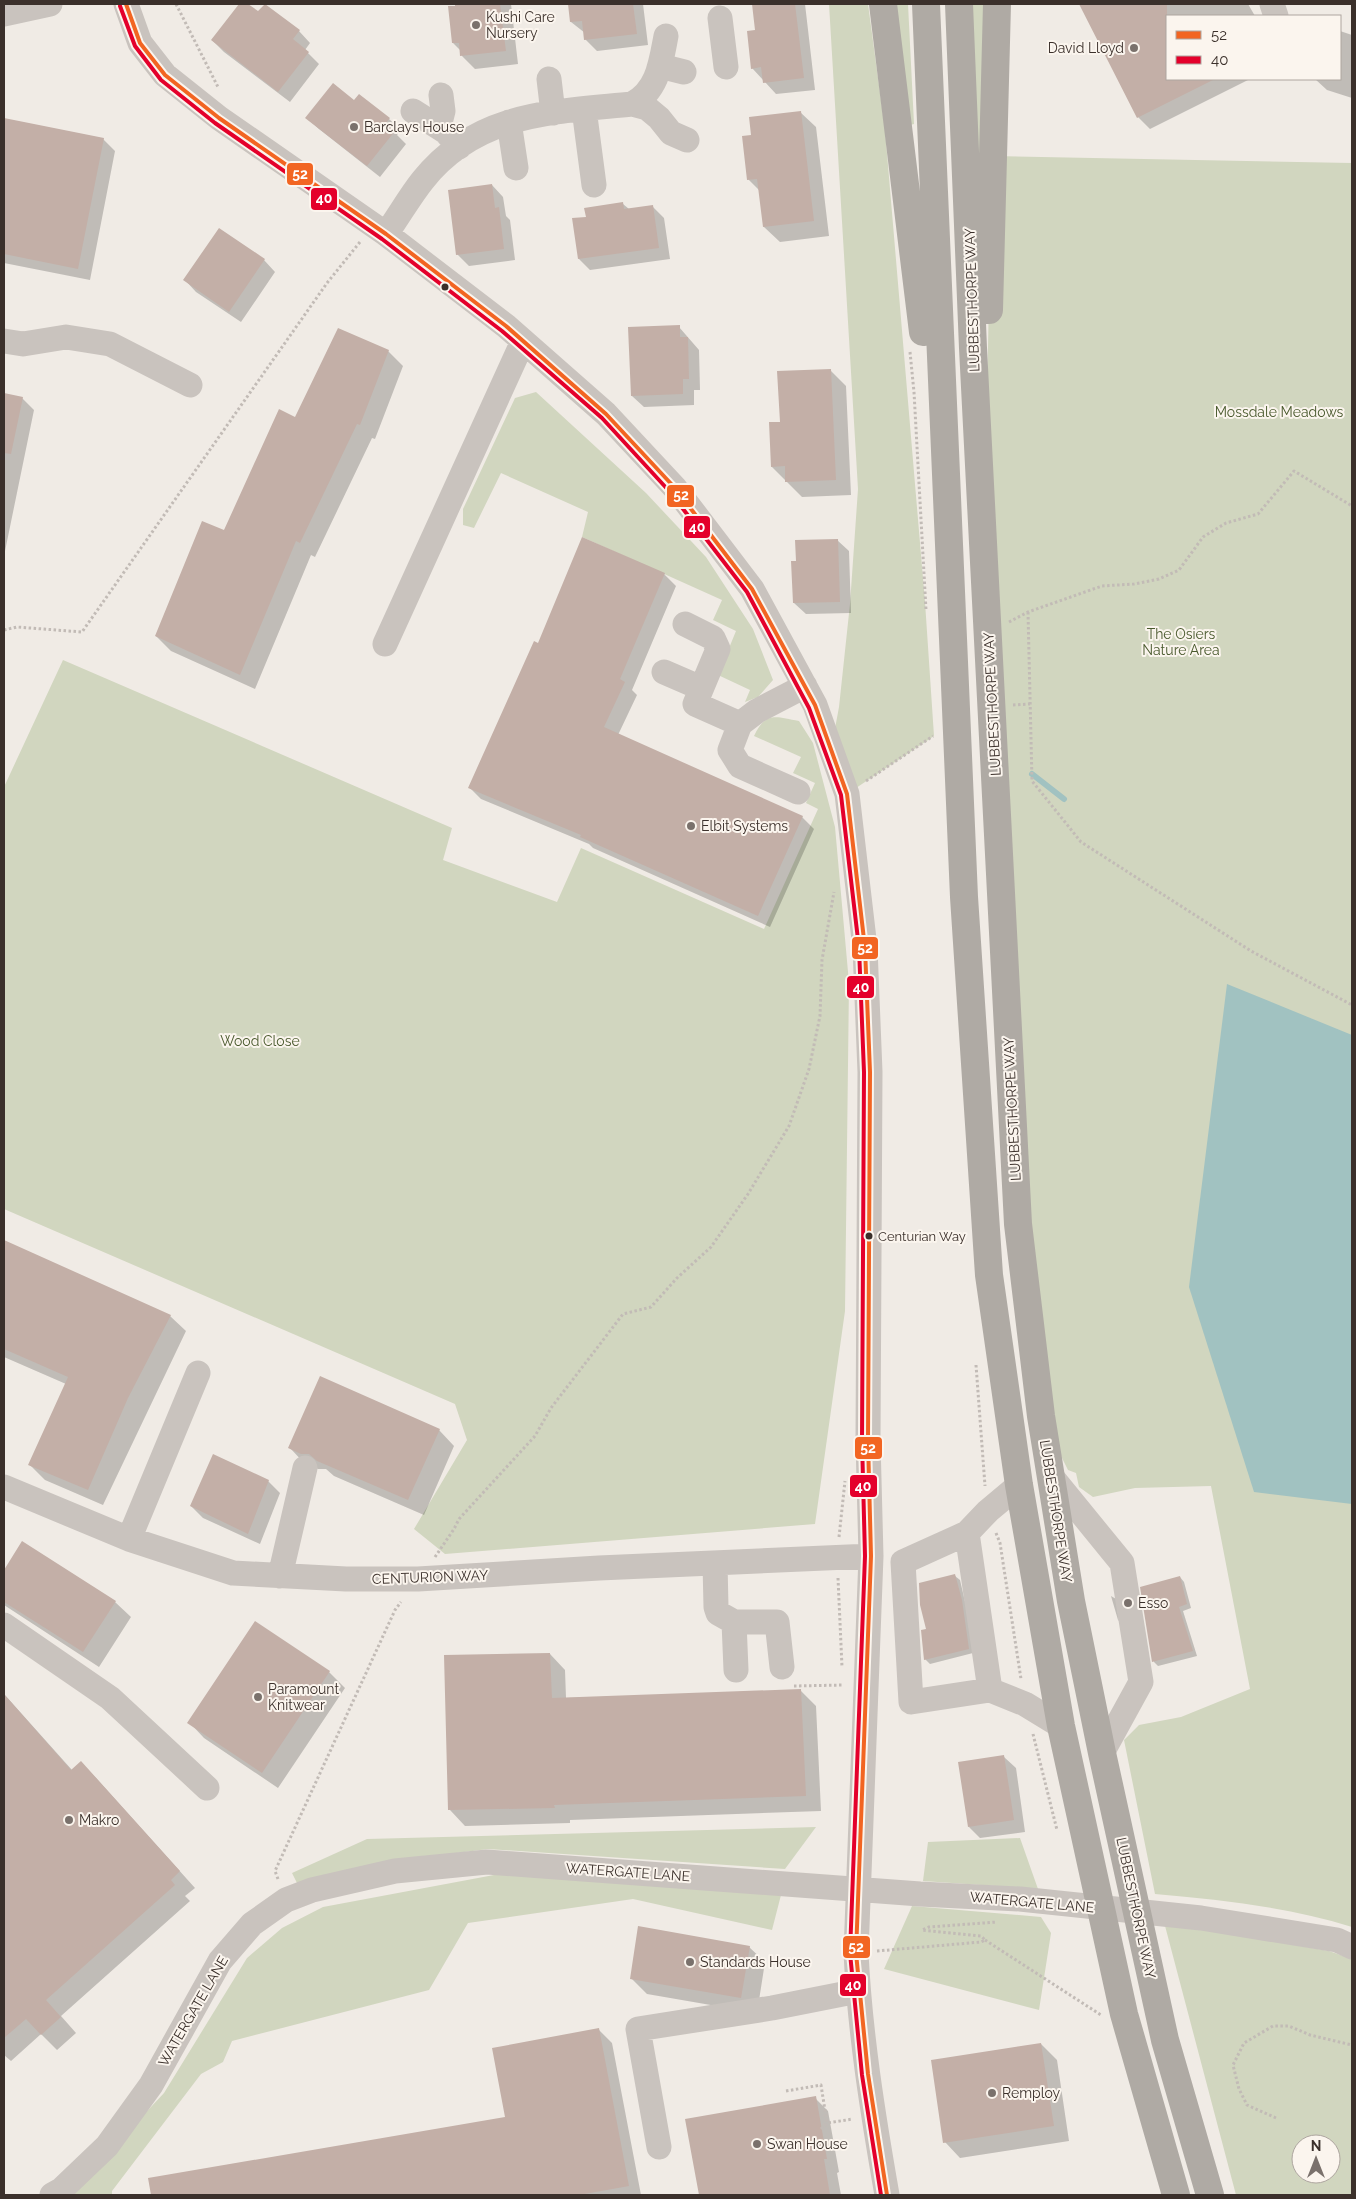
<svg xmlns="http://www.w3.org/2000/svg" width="1356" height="2199" font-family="Raleway,sans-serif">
<rect width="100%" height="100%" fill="#f0ebe5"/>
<path fill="#d1d6bf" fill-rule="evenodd" d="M 829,4 L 868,4 L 885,130 L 925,602 L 934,736 L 847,794 L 831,750 L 839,707 L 850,604 L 858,489 Z
M 883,4 L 908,4 L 914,124 L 899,128 Z
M 959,4 L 996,4 L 992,156 L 1352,163 L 1352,1927 C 1288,1907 1222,1900 1155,1894 L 1124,1740 L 1139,1725 L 1181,1717 L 1250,1689 L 1211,1486 L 1135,1488 L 1093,1497 L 1079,1487 L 1076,1473 L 1068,1470 L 1041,1416 L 984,547 L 991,197 L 967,175 Z
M 536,392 L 646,493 L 706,557 L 753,629 L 773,680 L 758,697 L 745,702 L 750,690 L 718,675 L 736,631 L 713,620 L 722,600 L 582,537 L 588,512 L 501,473 L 474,528 L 463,525 L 463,509 L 515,398 Z
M 63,660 L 452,828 L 443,860 L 557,902 L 581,848 L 764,929 L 818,809 L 806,803 L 815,783 L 793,773 L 801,757 L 754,736 C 766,711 775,717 799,721 L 813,743 L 835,827 L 849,983 L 845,1311 L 815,1524 L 445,1554 L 414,1529 L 467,1440 L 455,1404 L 4,1209 L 4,787 Z
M 816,1827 L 785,1869 L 488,1849 L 394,1861 L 298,1885 L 292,1873 L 367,1839 Z
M 1020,1838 L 1038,1889 L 923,1881 L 928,1842 Z
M 510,1872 L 781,1895 L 772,1930 L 633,1899 L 468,1923 L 429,1990 L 232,2041 L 223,2062 L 201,2074 L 112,2191 L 112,2195 L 63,2195 L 78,2185 L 164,2093 L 247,1958 L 282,1928 L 323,1907 Z
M 912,1906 L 1041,1917 L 1051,1933 L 1039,2010 L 884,1969 Z
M 1164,1922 L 1329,1951 L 1352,1959 L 1352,2195 L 1236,2195 ZM 1301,2144 L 1331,2144 L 1331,2174 L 1301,2174 Z"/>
<path fill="#a1c2c1" d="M 1227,984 L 1352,1035 L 1352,1504 L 1254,1492 L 1189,1287 Z"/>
<path fill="#0003" d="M 240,4 L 246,4 L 258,13 L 299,31 L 310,43 L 305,50 L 319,64 L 290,102 L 224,52 L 212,40 Z
M 456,4 L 511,4 L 518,64 L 475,69 L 462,56 L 461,51 L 453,43 Z
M 569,4 L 643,4 L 648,45 L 597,51 L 585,39 L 585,33 L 571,22 Z
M 753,4 L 805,4 L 815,90 L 776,94 L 752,68 L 756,31 Z
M 1088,4 L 1248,4 L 1255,16 L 1167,16 L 1167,79 L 1250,79 L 1150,129 L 1138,117 L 1082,7 Z
M 1340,31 L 1352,35 L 1352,98 L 1327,90 L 1315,79 L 1340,79 Z
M 355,102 L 389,119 L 401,130 L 397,135 L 406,144 L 380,177 L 319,129 L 307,118 Z
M 800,112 L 816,127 L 829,236 L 780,242 L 764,227 L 760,191 L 748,179 L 753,136 Z
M 4,119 L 103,139 L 115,151 L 90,280 L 4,263 Z
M 492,185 L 503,197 L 506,216 L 510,220 L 515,260 L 469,266 L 457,254 Z
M 623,204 L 629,209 L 652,206 L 664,218 L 670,259 L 590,270 L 579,259 L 587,218 Z
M 264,260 L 275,272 L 241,322 L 196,292 L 185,280 Z
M 679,327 L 699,350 L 700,390 L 694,390 L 694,405 L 644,407 L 632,396 Z
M 388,351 L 403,366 L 375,439 L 372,438 L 315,557 L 311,555 L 255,689 L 171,651 L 156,636 L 296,419 Z
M 830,370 L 846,386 L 851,495 L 802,497 L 772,467 L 781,423 Z
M 4,394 L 22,398 L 34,410 L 4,556 Z
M 837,540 L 849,551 L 851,613 L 806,614 L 794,603 L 797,562 Z
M 664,574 L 676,586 L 632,690 L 637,695 L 618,735 L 802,817 L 814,829 L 770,927 L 593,848 L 589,844 L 481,799 L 469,787 L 539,645 Z
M 4,1241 L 170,1316 L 186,1331 L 103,1505 L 45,1480 L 30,1465 L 66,1384 L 4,1357 Z
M 439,1430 L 454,1446 L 424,1515 L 334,1476 L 326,1469 L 318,1469 L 305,1464 L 290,1448 Z
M 268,1481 L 280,1493 L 260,1544 L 203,1518 L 191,1506 Z
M 23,1543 L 115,1602 L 131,1617 L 99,1667 L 4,1605 L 4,1573 Z
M 955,1576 L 960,1580 L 966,1606 L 973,1653 L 930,1664 L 925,1659 L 928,1630 Z
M 1180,1577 L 1184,1582 L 1191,1608 L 1183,1611 L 1197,1656 L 1158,1666 L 1154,1662 L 1142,1588 Z
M 1111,1596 L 1116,1599 L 1119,1621 L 1118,1620 Z
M 255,1623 L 329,1672 L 345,1688 L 278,1788 L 204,1738 L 189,1722 Z
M 550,1654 L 565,1670 L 566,1698 L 801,1691 L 816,1706 L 821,1811 L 570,1820 L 570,1823 L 465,1826 L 450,1810 Z
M 4,1694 L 72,1770 L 81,1763 L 96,1778 L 195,1888 L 185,1896 L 190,1901 L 61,2016 L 76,2033 L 57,2050 L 41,2034 L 11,2061 L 4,2055 Z
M 1004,1757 L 1016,1768 L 1025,1832 L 980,1838 L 969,1827 Z
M 749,1947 L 765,1962 L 757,2013 L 647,1994 L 632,1979 Z
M 598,2029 L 612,2043 L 641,2195 L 152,2195 L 149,2179 L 507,2118 Z
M 1041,2044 L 1057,2060 L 1069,2141 L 960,2158 L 945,2142 Z
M 815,2098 L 828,2111 L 839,2172 L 837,2173 L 841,2195 L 692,2195 L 700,2194 Z"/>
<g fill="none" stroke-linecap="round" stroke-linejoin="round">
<path stroke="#a1c2c1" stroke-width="6" d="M 1032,774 L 1064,799"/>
</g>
<path fill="#c3afa7" d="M 239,4 L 248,4 L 258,11 L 265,4 L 300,30 L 293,39 L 309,52 L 278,92 L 211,40 Z
M 455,4 L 500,4 L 506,51 L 460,56 L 459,43 L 452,43 L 448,6 L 455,6 Z
M 568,4 L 633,4 L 637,34 L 584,40 L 582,21 L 570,22 Z
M 752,4 L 795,4 L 804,78 L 763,83 L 761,67 L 751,69 L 747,31 L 755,30 Z
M 1079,4 L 1167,4 L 1167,79 L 1215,79 L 1137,118 Z
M 333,83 L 354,100 L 359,94 L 390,118 L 385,124 L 395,131 L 367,166 L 305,118 Z
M 801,111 L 814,221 L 763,227 L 757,179 L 747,180 L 742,136 L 751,135 L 749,117 Z
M 4,118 L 104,138 L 78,269 L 4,254 Z
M 492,184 L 495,208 L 499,207 L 504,249 L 456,255 L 448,190 Z
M 623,202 L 624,209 L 653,205 L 659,248 L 578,259 L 572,218 L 586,217 L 584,208 Z
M 219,228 L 265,259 L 229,312 L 183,280 Z
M 680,325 L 680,337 L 688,337 L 689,379 L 683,379 L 683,394 L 631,396 L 628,327 Z
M 338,328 L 389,350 L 360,425 L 357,424 L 300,543 L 296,541 L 240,675 L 155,636 L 202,521 L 224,530 L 279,409 L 295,417 Z
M 831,369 L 836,480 L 785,482 L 785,466 L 771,467 L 769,422 L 780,422 L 777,371 Z
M 4,393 L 23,397 L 11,454 L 4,453 Z
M 582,537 L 665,573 L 620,679 L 625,682 L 604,727 L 803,816 L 758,916 L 580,837 L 581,835 L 468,788 L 534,641 L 538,643 Z
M 838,539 L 840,602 L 793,603 L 791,561 L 796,561 L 795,540 Z
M 4,1240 L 171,1315 L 128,1398 L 88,1490 L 28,1465 L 68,1377 L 4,1349 Z
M 320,1376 L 440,1429 L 408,1500 L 317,1461 L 309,1454 L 301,1454 L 288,1448 Z
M 213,1454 L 269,1480 L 248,1534 L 190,1506 Z
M 22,1541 L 116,1601 L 83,1652 L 4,1602 L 4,1570 Z
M 955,1574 L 962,1600 L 969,1649 L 924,1660 L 921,1630 L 926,1629 L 920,1605 L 919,1583 Z
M 1180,1576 L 1187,1604 L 1179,1607 L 1193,1651 L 1152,1662 L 1140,1587 Z
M 255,1621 L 330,1671 L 262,1773 L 187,1723 Z
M 550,1653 L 552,1698 L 801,1689 L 806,1796 L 554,1805 L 555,1808 L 448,1810 L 444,1655 Z
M 4,1694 L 71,1770 L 81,1761 L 180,1871 L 171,1880 L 175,1885 L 46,2000 L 61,2017 L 41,2035 L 26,2019 L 4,2038 Z
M 1004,1755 L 1014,1820 L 968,1827 L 958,1762 Z
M 638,1926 L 750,1946 L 741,1998 L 630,1979 Z
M 599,2028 L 629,2186 L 579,2195 L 151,2195 L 148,2178 L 505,2117 L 492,2048 Z
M 1041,2043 L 1054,2126 L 943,2143 L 931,2060 Z
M 816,2096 L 827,2159 L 824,2159 L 830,2195 L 699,2195 L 685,2119 Z"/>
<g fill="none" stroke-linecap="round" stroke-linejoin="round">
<path stroke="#c2bbb6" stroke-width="3" stroke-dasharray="2.5 2.5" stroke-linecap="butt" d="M 176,4 L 218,87
M 910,352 L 914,392 L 926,610
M 1028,612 L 1032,781 L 1081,842 L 1251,951 L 1352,1005
M 1009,622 L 1028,612 L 1102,586 L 1134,584 L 1159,579 L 1179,570 L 1203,537 L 1226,523 L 1258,514 L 1294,471 L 1352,506
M 4,630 L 17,627 L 82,632 L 327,283 L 360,242
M 1013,705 L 1030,704
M 866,781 L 933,736
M 976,1365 L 985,1486
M 996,1533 L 1000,1543 L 1021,1679
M 839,1537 L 845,1481
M 435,1557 L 454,1529 L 459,1519 L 535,1436 L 551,1408 L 623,1314 L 651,1307 L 677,1278 L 711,1247 L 748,1194 L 789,1126 L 809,1069 L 820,1016 L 822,960 L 834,892
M 838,1578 L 842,1667
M 794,1686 L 843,1685
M 1033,1734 L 1057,1830
M 278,1879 L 275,1871 L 395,1610 L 401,1602
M 985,1940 L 1101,2015
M 877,1951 L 981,1942 L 985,1940 L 981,1936 L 922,1930 L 929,1927 L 997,1922
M 786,2091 L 821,2085 L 827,2123
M 1276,2118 L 1247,2105 L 1239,2089 L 1233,2065 L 1244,2043 L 1273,2026 L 1289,2026 L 1310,2035 L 1352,2045
M 821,2129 L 827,2123 L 853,2119"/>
<path stroke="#c9c3be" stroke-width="25" d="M 126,4 L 140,43 L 165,75 L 219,118 L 386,234 L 506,326 L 606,414 L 675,488 L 752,589 L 815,705 L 847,794 L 865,948 L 870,1072 L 868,1441 L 871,1556 L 856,1953 C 860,2034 873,2115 887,2195
M 1272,4 L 1276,16
M 4,14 L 50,4
M 720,18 L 726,67
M 660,66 L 684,72
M 549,79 L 553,113
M 632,104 L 647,108 L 659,118 L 671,133 L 687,140
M 584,109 L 594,185
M 413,111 L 446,132 L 459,147
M 509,122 L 516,168
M 439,127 L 443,111 L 441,95
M 386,234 C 399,216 410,196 423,180 C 477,112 554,112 632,104 C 658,91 661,62 666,36
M 4,341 L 23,344 L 66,337 L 110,344 L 190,385
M 685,624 L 713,638 L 718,649 L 695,704 L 740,724 L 757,711 L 805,686
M 385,644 L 523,341
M 664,672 L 701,688
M 740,724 L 730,750 L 740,766 L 798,792
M 1051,1476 L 1122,1563 L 1141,1682 L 1102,1753
M 1019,1485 L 988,1511 L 967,1533 L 990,1690 L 1025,1704 L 1061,1726
M 4,1487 L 129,1539 L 233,1573 L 346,1579 L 418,1579 L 599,1568 L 871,1556
M 967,1533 L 903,1562 L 911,1702 L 990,1690
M 129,1539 L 198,1373
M 715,1563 L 716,1607 L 718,1613 L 734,1622 L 736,1670
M 280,1576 L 305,1468
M 734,1622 L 777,1622 L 782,1667
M 4,1625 L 110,1698 L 207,1788
M 659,2147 L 638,2029 L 772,2008 L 858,1991
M 52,2195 L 61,2190 L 107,2146 L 151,2085 L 220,1961 L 252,1924 L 286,1900 L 312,1890 L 395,1871 L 487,1862 L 920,1894 L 1020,1899 L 1201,1918 L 1337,1940 L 1352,1947"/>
<path stroke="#afaaa4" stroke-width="28" d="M 883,4 L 923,332
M 926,4 L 964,897 L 989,1275 L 1019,1485 L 1061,1726 L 1124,2014 L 1176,2195
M 959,4 L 973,348 L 1018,1224 L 1041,1416 L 1071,1601 L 1102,1753 L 1165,2040 L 1210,2195
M 989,310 L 997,4"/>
<defs>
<path id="bus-1" d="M 126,4 L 140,43 L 165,75 L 219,118 L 386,234 L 506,326 L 606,414 L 675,488 L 752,589 L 815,705 L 847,794 L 865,948 L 870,1072 L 868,1441 L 871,1556 L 856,1953 L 868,2074 L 887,2195"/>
<path id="bus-2" d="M 120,6 L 135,46 L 161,80 L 215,123 L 382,239 L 502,331 L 602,418 L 670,492 L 747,592 L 809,708 L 841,795 L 859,948 L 864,1072 L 862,1441 L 865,1556 L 850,1953 L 862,2075 L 881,2195"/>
</defs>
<use href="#bus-1" stroke="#fbf5ee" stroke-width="8"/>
<use href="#bus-2" stroke="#fbf5ee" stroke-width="8"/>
<use href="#bus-1" stroke="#f26522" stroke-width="4"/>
<use href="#bus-2" stroke="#e4002b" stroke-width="4"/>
</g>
<g fill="#7a716c" stroke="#fbf5ee" stroke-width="2">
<circle cx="476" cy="25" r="5"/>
<circle cx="1134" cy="48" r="5"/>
<circle cx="354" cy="127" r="5"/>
<circle cx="691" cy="826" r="5"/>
<circle cx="1128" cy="1603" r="5"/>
<circle cx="258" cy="1697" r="5"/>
<circle cx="69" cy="1820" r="5"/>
<circle cx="690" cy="1962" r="5"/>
<circle cx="992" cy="2093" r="5"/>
<circle cx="757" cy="2144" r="5"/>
</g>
<g fill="#3b302b" stroke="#fbf5ee" stroke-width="2">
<circle cx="445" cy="287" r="4.5"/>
<circle cx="869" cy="1236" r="4.5"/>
</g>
<g text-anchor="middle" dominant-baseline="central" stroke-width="4" stroke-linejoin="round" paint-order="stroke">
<g font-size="13" fill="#3b302b" stroke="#fbf5ee" text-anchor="start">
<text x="878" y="1236">Centurian Way</text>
</g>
<g font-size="14" fill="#3b302b" stroke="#fbf5ee" text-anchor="start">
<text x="486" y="17">Kushi Care<tspan x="486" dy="16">Nursery</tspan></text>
<text x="1124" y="48" text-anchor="end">David Lloyd</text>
<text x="364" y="127">Barclays House</text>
<text x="701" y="826">Elbit Systems</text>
<text x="1138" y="1603">Esso</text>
<text x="268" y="1689">Paramount<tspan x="268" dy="16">Knitwear</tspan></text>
<text x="79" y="1820">Makro</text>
<text x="700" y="1962">Standards House</text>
<text x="1002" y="2093">Remploy</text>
<text x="767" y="2144">Swan House</text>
</g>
<g font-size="14" fill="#3b302b" stroke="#fbf5ee">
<text transform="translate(972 300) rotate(-92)">LUBBESTHORPE WAY</text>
<text transform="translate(992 704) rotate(-93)">LUBBESTHORPE WAY</text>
<text transform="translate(1012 1109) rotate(-93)">LUBBESTHORPE WAY</text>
<text transform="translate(1056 1511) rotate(81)">LUBBESTHORPE WAY</text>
<text transform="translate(430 1577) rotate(-2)">CENTURION WAY</text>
<text transform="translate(628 1872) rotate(4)">WATERGATE LANE</text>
<text transform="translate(1032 1902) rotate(5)">WATERGATE LANE</text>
<text transform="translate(1136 1908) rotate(78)">LUBBESTHORPE WAY</text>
<text transform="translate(193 2011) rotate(-60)">WATERGATE LANE</text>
</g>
<g font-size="14" fill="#4a5a2e" stroke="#fbf5ee">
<text x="1279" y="412">Mossdale Meadows</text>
<text x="1181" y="634">The Osiers<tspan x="1181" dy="16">Nature Area</tspan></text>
<text x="260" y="1041">Wood Close</text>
</g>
</g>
<g stroke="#fbf5ee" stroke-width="2">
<rect x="286" y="162" width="28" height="24" rx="5" fill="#f26522"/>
<rect x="310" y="187" width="28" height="24" rx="5" fill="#e4002b"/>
<rect x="666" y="484" width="29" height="24" rx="5" fill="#f26522"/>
<rect x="683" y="515" width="28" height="24" rx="5" fill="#e4002b"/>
<rect x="851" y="936" width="28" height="24" rx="5" fill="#f26522"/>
<rect x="846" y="975" width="29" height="24" rx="5" fill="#e4002b"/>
<rect x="854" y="1436" width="29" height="24" rx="5" fill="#f26522"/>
<rect x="849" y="1474" width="29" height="24" rx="5" fill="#e4002b"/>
<rect x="842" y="1935" width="29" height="24" rx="5" fill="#f26522"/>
<rect x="839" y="1973" width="28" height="24" rx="5" fill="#e4002b"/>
</g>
<g font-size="14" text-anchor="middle" font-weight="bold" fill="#fff">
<text x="300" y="179">52</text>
<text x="324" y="203">40</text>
<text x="681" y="500">52</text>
<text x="697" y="532">40</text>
<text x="865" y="953">52</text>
<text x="861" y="992">40</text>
<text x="868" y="1453">52</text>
<text x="863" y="1491">40</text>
<text x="856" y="1952">52</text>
<text x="853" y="1990">40</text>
</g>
<rect width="1356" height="2199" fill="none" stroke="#3b302b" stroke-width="10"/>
<rect x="1166" y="15" width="175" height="65" fill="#fbf5ee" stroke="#aea6a0"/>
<rect x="1176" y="31" width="25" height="8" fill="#f26522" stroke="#aea6a0"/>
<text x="1211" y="40" font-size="15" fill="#3b302b">52</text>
<rect x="1176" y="56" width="25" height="8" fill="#e4002b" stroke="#aea6a0"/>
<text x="1211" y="65" font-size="15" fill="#3b302b">40</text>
<g transform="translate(1316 2159)"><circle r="24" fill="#fbf5ee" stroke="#aea6a0"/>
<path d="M0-4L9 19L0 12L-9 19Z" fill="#7a716c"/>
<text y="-8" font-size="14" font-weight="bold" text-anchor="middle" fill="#3b302b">N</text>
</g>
</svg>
